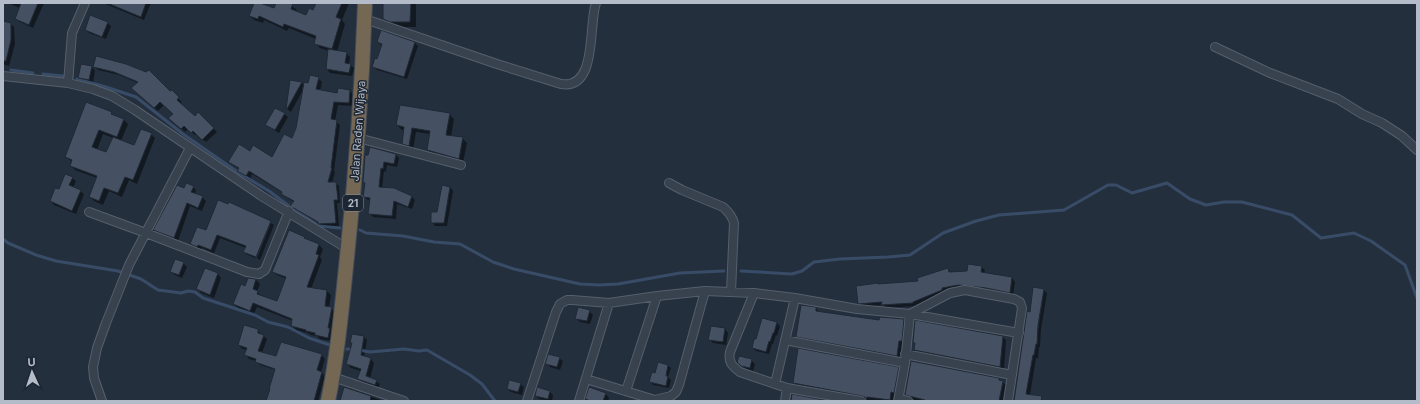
<svg xmlns="http://www.w3.org/2000/svg" width="1420" height="404" font-family="Inter,sans-serif">
<rect width="100%" height="100%" fill="#242f3e"/>
<path fill="#0007" fill-rule="evenodd" d="M 8,3 L 44,3 L 33,28 L 20,22 L 16,19 L 20,8 Z
M 103,3 L 151,3 L 144,20 Z
M 255,3 L 275,9 L 278,3 L 288,3 L 297,10 L 296,12 L 306,16 L 313,11 L 317,3 L 349,3 L 342,20 L 345,24 L 337,52 L 346,53 L 350,57 L 349,64 L 354,68 L 352,76 L 330,73 L 327,69 L 329,51 L 320,48 L 315,43 L 316,39 L 289,28 L 287,31 L 264,20 L 263,23 L 254,20 L 250,16 Z
M 384,3 L 416,3 L 416,27 L 396,27 L 390,25 L 384,19 Z
M 3,22 L 11,24 L 14,27 L 15,44 L 9,66 L 3,64 Z
M 107,23 L 111,26 L 106,39 L 89,33 L 86,29 Z
M 381,31 L 415,43 L 418,46 L 407,79 L 377,70 L 373,67 L 377,60 L 382,46 L 378,42 Z
M 96,57 L 170,93 L 172,92 L 182,102 L 180,104 L 195,117 L 198,114 L 217,132 L 206,142 L 197,134 L 195,135 L 188,129 L 185,132 L 170,118 L 174,114 L 164,105 L 158,111 L 136,92 L 138,83 L 119,75 L 98,70 L 94,66 Z
M 91,67 L 95,70 L 93,83 L 83,81 L 80,77 Z
M 318,78 L 322,82 L 320,91 L 338,94 L 350,91 L 353,94 L 352,106 L 338,105 L 335,121 L 340,125 L 334,171 L 335,172 L 332,183 L 336,183 L 339,186 L 340,203 L 337,203 L 339,226 L 323,227 L 319,223 L 295,209 L 292,206 L 294,202 L 286,197 L 283,193 L 252,174 L 250,179 L 242,174 L 239,171 L 239,169 L 229,162 L 250,152 L 272,158 L 293,140 L 297,128 L 304,88 L 291,112 L 287,109 L 291,81 L 302,83 L 305,86 Z
M 111,113 L 115,116 L 124,120 L 128,124 L 121,141 L 135,146 L 151,134 L 155,138 L 137,184 L 129,180 L 122,197 L 109,191 L 103,205 L 94,201 L 90,197 L 97,178 L 75,170 L 71,166 L 72,162 L 66,157 ZM 103,134 L 113,138 L 107,154 L 97,150 Z
M 284,114 L 288,117 L 279,133 L 266,125 Z
M 449,114 L 454,119 L 451,137 L 462,138 L 467,143 L 463,163 L 432,155 L 428,150 L 430,134 L 416,132 L 413,150 L 407,148 L 403,143 L 405,130 L 402,130 L 397,125 Z
M 395,154 L 399,158 L 397,167 L 387,165 L 386,172 L 384,171 L 382,188 L 412,197 L 415,200 L 412,209 L 397,204 L 396,219 L 373,217 L 369,213 L 371,200 L 368,200 L 364,197 L 366,184 L 364,182 L 366,156 Z
M 72,178 L 76,181 L 73,188 L 80,191 L 84,194 L 76,214 L 54,205 L 51,201 Z
M 193,187 L 196,190 L 195,194 L 202,197 L 206,201 L 202,211 L 190,206 L 178,241 L 158,233 L 155,230 L 185,189 Z
M 450,187 L 453,191 L 447,226 L 435,226 L 432,222 L 438,213 Z
M 269,222 L 255,258 L 248,255 L 244,252 L 246,248 L 220,238 L 214,253 L 202,248 L 201,250 L 195,247 L 191,243 L 206,232 Z
M 271,223 L 274,225 L 260,260 L 257,258 Z
M 304,237 L 308,241 L 319,245 L 323,249 L 320,257 L 322,260 L 311,289 L 327,291 L 331,295 L 329,308 L 331,308 L 335,312 L 332,341 L 320,339 L 317,336 L 311,335 L 308,333 L 296,330 L 292,326 L 293,321 L 257,307 L 254,314 L 238,308 L 234,304 L 246,287 L 249,279 L 256,280 L 260,284 L 257,291 L 261,296 L 278,303 L 287,279 L 277,275 L 273,272 Z
M 183,263 L 187,267 L 182,278 L 175,275 L 171,272 Z
M 981,267 L 985,270 L 984,273 L 1012,278 L 1015,282 L 1013,296 L 965,288 L 945,294 L 916,305 L 916,306 L 886,308 L 883,305 L 862,307 L 859,303 L 879,285 L 919,282 L 948,269 L 952,273 L 968,272 Z
M 205,269 L 218,274 L 221,278 L 214,298 L 201,293 L 198,289 Z
M 1034,288 L 1043,290 L 1047,293 L 1041,329 L 1040,347 L 1039,347 L 1038,358 L 1036,358 L 1029,401 L 1015,401 L 1028,312 L 1031,313 ZM 1042,291 L 1044,291 L 1038,330 L 1036,329 Z
M 816,308 L 819,312 L 880,321 L 904,320 L 907,323 L 905,344 L 902,344 L 900,359 L 801,340 L 797,336 Z
M 589,311 L 593,315 L 590,324 L 580,322 L 576,318 Z
M 763,319 L 777,323 L 780,326 L 777,336 L 776,335 L 773,344 L 772,344 L 769,354 L 756,351 L 753,348 Z
M 711,327 L 725,329 L 728,333 L 726,345 L 713,343 L 709,339 Z
M 257,330 L 267,339 L 262,353 L 276,358 L 281,343 L 322,355 L 325,359 L 321,372 L 325,376 L 318,401 L 269,401 L 276,370 L 260,365 L 256,361 L 249,359 L 246,355 L 247,350 L 242,349 L 239,345 Z
M 364,337 L 367,340 L 364,357 L 371,359 L 374,363 L 370,379 L 376,381 L 380,384 L 378,388 L 362,383 L 358,379 L 361,371 L 351,368 L 347,364 L 353,344 L 351,343 Z
M 1003,337 L 1006,340 L 1004,370 L 919,353 L 915,350 L 916,345 L 914,342 Z
M 559,358 L 563,361 L 560,370 L 550,367 L 546,363 Z
M 751,360 L 755,364 L 753,371 L 746,369 L 738,362 Z
M 668,366 L 671,368 L 668,377 L 671,380 L 669,388 L 653,385 L 651,382 L 656,374 Z
M 898,368 L 902,372 L 897,396 L 894,395 L 893,401 L 867,401 L 867,399 L 797,387 L 794,383 Z
M 998,379 L 1008,386 L 1007,401 L 914,401 L 914,399 L 909,398 L 906,394 Z
M 520,384 L 524,387 L 522,395 L 511,392 L 508,389 Z
M 345,388 L 384,401 L 341,401 Z
M 590,388 L 606,394 L 609,398 L 608,401 L 589,401 L 586,399 Z
M 550,392 L 553,395 L 552,401 L 539,399 L 536,396 Z"/>
<g fill="none" stroke-linecap="round" stroke-linejoin="round">
<path stroke="#394c67" stroke-width="3" d="M 11,70 L 33,73
M 43,74 L 63,76
M 77,79 L 106,87 L 136,97 L 183,134 L 239,173 L 269,191 L 289,206 L 319,226 L 340,228
M 360,230 L 366,233 L 403,236 L 434,242 L 460,244 L 493,262 L 514,269 L 580,284 L 599,285 L 618,284 L 680,273 L 724,271
M 3,239 L 8,243 L 36,255 L 56,261 L 118,271 L 141,279 L 158,290 L 181,293 L 188,291 L 195,292 L 203,298 L 255,315 L 268,322 L 288,327 L 309,338 L 330,345
M 741,271 L 792,274 L 802,271 L 814,262 L 840,259 L 888,257 L 910,255 L 943,233 L 976,221 L 999,215 L 1064,210 L 1108,185 L 1116,185 L 1132,193 L 1167,183 L 1190,199 L 1206,205 L 1224,202 L 1242,202 L 1292,215 L 1321,238 L 1354,233 L 1371,241 L 1405,265 L 1417,298
M 347,349 L 354,350
M 359,350 L 370,352 L 404,349 L 419,351 L 427,350 L 470,375 L 482,384 L 495,401"/>
</g>
<path fill="#455162" stroke="#1f2835" d="M 21,3 L 38,3 L 29,25 L 15,19 Z
M 107,3 L 146,3 L 141,17 Z
M 254,3 L 260,3 L 274,8 L 276,3 L 293,3 L 291,9 L 306,15 L 309,8 L 313,10 L 316,3 L 342,3 L 336,17 L 341,19 L 332,49 L 314,44 L 316,36 L 284,24 L 283,27 L 259,16 L 258,19 L 249,16 Z
M 383,3 L 411,3 L 410,22 L 390,22 L 383,19 Z
M 90,15 L 108,22 L 102,37 L 85,30 Z
M 3,21 L 11,23 L 11,40 L 6,61 L 3,61 Z
M 381,30 L 415,42 L 404,77 L 372,67 L 375,58 L 377,59 L 382,44 L 377,42 Z
M 328,49 L 347,52 L 345,63 L 351,64 L 349,73 L 326,69 Z
M 96,56 L 126,64 L 146,72 L 149,70 L 170,91 L 172,90 L 179,97 L 177,100 L 195,116 L 198,112 L 214,128 L 202,140 L 193,131 L 191,133 L 184,126 L 181,129 L 168,118 L 173,114 L 160,102 L 154,108 L 131,88 L 138,82 L 114,72 L 93,67 Z
M 81,64 L 92,66 L 89,80 L 78,78 Z
M 310,75 L 319,77 L 316,89 L 337,93 L 338,88 L 350,90 L 349,103 L 334,102 L 331,119 L 337,120 L 331,168 L 332,168 L 328,182 L 336,182 L 338,200 L 334,200 L 336,223 L 318,224 L 318,222 L 290,206 L 294,201 L 281,194 L 282,192 L 249,171 L 246,176 L 237,171 L 239,168 L 228,162 L 239,144 L 250,151 L 253,145 L 272,157 L 284,134 L 292,138 L 296,128 L 304,82 L 308,83 Z
M 290,80 L 302,82 L 287,109 L 286,109 Z
M 86,102 L 112,112 L 111,114 L 124,119 L 117,137 L 99,130 L 92,147 L 106,152 L 113,137 L 134,145 L 141,129 L 152,133 L 133,180 L 125,177 L 118,193 L 104,188 L 99,201 L 89,197 L 97,176 L 70,166 L 72,160 L 65,157 Z
M 400,105 L 450,113 L 446,135 L 463,137 L 459,159 L 427,150 L 430,131 L 412,128 L 409,146 L 402,144 L 404,127 L 396,125 Z
M 275,108 L 285,113 L 275,130 L 265,125 Z
M 370,147 L 396,154 L 394,164 L 384,162 L 383,169 L 381,168 L 379,187 L 394,188 L 412,196 L 408,207 L 394,201 L 392,216 L 368,214 L 370,198 L 363,197 L 365,183 L 363,182 L 365,155 L 368,155 Z
M 65,174 L 73,177 L 69,185 L 81,190 L 72,211 L 50,201 L 55,188 L 59,189 Z
M 186,183 L 194,186 L 191,192 L 203,196 L 198,208 L 187,203 L 174,238 L 153,230 L 177,185 L 184,188 Z
M 442,185 L 450,187 L 444,223 L 431,223 L 431,212 L 437,212 Z
M 218,200 L 228,204 L 229,202 L 271,221 L 256,257 L 243,252 L 246,246 L 217,235 L 211,250 L 198,245 L 197,247 L 190,244 L 197,227 L 206,230 Z
M 289,230 L 305,237 L 304,238 L 319,244 L 316,254 L 319,255 L 307,287 L 327,290 L 325,306 L 332,307 L 328,328 L 330,328 L 328,338 L 315,335 L 315,333 L 306,331 L 306,330 L 291,326 L 292,319 L 253,303 L 250,311 L 233,304 L 241,284 L 245,286 L 248,278 L 256,279 L 253,289 L 258,291 L 257,294 L 277,301 L 286,277 L 272,272 Z
M 175,259 L 184,262 L 179,275 L 170,272 Z
M 968,264 L 982,266 L 981,272 L 1012,277 L 1010,293 L 986,288 L 958,285 L 942,288 L 942,290 L 913,302 L 913,303 L 881,305 L 882,302 L 858,304 L 856,286 L 878,283 L 878,284 L 918,281 L 917,278 L 948,268 L 949,272 L 967,271 Z
M 205,268 L 218,273 L 210,295 L 196,289 Z
M 1033,287 L 1044,289 L 1038,325 L 1037,344 L 1036,344 L 1034,355 L 1033,355 L 1026,394 L 1042,396 L 1041,401 L 1014,401 L 1027,311 L 1030,312 Z
M 801,305 L 816,307 L 816,311 L 879,320 L 880,317 L 904,319 L 902,341 L 899,341 L 897,356 L 796,337 Z
M 578,307 L 590,310 L 587,321 L 575,319 Z
M 762,318 L 777,322 L 774,333 L 773,333 L 770,342 L 769,341 L 766,352 L 752,348 L 754,339 L 756,339 Z
M 915,320 L 1003,336 L 1000,367 L 914,350 L 915,343 L 913,343 Z
M 244,325 L 258,329 L 258,333 L 264,335 L 258,351 L 276,356 L 281,342 L 322,354 L 317,370 L 322,372 L 314,401 L 266,401 L 270,389 L 269,389 L 275,369 L 255,362 L 256,359 L 244,355 L 247,348 L 238,345 Z
M 711,326 L 725,328 L 723,342 L 708,340 Z
M 352,334 L 364,336 L 361,355 L 371,358 L 366,376 L 377,380 L 375,385 L 357,379 L 361,369 L 346,364 L 352,343 L 350,343 Z
M 798,348 L 899,367 L 894,393 L 891,392 L 890,400 L 867,397 L 866,401 L 865,397 L 862,396 L 793,383 Z
M 548,354 L 560,357 L 557,367 L 545,364 Z
M 739,356 L 752,359 L 750,368 L 741,366 L 737,362 Z
M 911,361 L 999,378 L 999,380 L 1003,381 L 999,401 L 925,401 L 925,400 L 905,395 Z
M 658,362 L 668,365 L 666,376 L 668,376 L 666,386 L 649,382 L 652,372 L 655,373 Z
M 509,380 L 521,383 L 518,392 L 507,389 Z
M 344,387 L 371,396 L 370,401 L 340,401 Z
M 537,387 L 550,391 L 548,399 L 535,396 Z
M 589,387 L 606,393 L 603,401 L 591,401 L 585,399 Z
M 792,394 L 829,401 L 791,401 Z"/>
<g fill="none" stroke-linecap="round" stroke-linejoin="round">
<defs>
<path id="street" d="M 365,19 L 497,64 L 561,84 C 598,90 588,25 596,3
M 1215,47 L 1270,73 L 1338,99 L 1362,114 L 1382,123 L 1402,136 L 1417,150
M 3,76 L 68,83 L 93,89 L 112,96 L 135,110 L 260,195 L 348,249
M 68,83 L 72,33 L 85,3
M 358,138 L 461,165
M 669,183 L 682,190 L 723,207 C 729,212 732,216 734,223 L 731,292
M 89,212 L 146,233 L 247,272 L 259,274 L 265,270 L 289,211
M 785,340 L 905,363
M 905,354 L 1012,375
M 333,377 L 404,401
M 586,379 L 655,400 L 671,396 L 676,392 L 679,385 L 705,291
M 775,384 L 795,298
M 626,391 L 657,296
M 899,399 L 908,401
M 102,401 L 94,378 L 93,367 L 97,348 L 106,323 L 129,265 L 190,148
M 527,401 L 556,312 L 560,304 L 567,300 L 572,300 L 609,303 L 657,296 L 705,291 L 754,293
M 579,401 L 609,303
M 785,401 L 787,388
M 861,401 L 787,388 L 740,372 C 732,366 728,362 730,352 L 754,293 L 795,298 L 857,309 L 910,314 L 950,293 L 965,290 L 1014,299 L 1020,302 L 1022,308 L 1008,401
M 898,401 L 905,363 L 910,314 L 1019,333"/>
<path id="highway" d="M 328,401 C 338,353 342,305 347,257 C 356,172 362,88 365,3"/>
</defs>
<use href="#street" stroke="#565f6c" stroke-width="10"/>
<use href="#highway" stroke="#434c59" stroke-width="16"/>
<use href="#street" stroke="#38414e" stroke-width="8"/>
<use href="#highway" stroke="#746855" stroke-width="14"/>
</g>
<g text-anchor="middle" dominant-baseline="central" stroke-width="3" stroke-linejoin="round" paint-order="stroke">
<rect fill="#1d2633" stroke="#878f9c" stroke-width="1" x="343" y="195" width="20" height="16" rx="3"/>
<g font-size="10" font-weight="bold" fill="#b4bcc9">
<text x="353" y="203">21</text>
</g>
<g font-size="11" fill="#b4bcc9" stroke="#1d2633">
<text transform="translate(358 131) rotate(-86)">Jalan Raden Wijaya</text>
</g>
</g>
<rect width="1420" height="404" fill="none" stroke="#b4bcc9" stroke-width="8"/>
<g transform="translate(32 372) rotate(357)" stroke="#1d2633" stroke-width="3" paint-order="stroke">
<path d="M0-3L7 15L0 10L-7 15Z" fill="#b4bcc9"/>
<text y="-6" font-size="11" font-weight="bold" text-anchor="middle" fill="#b4bcc9">U</text>
</g>
</svg>
